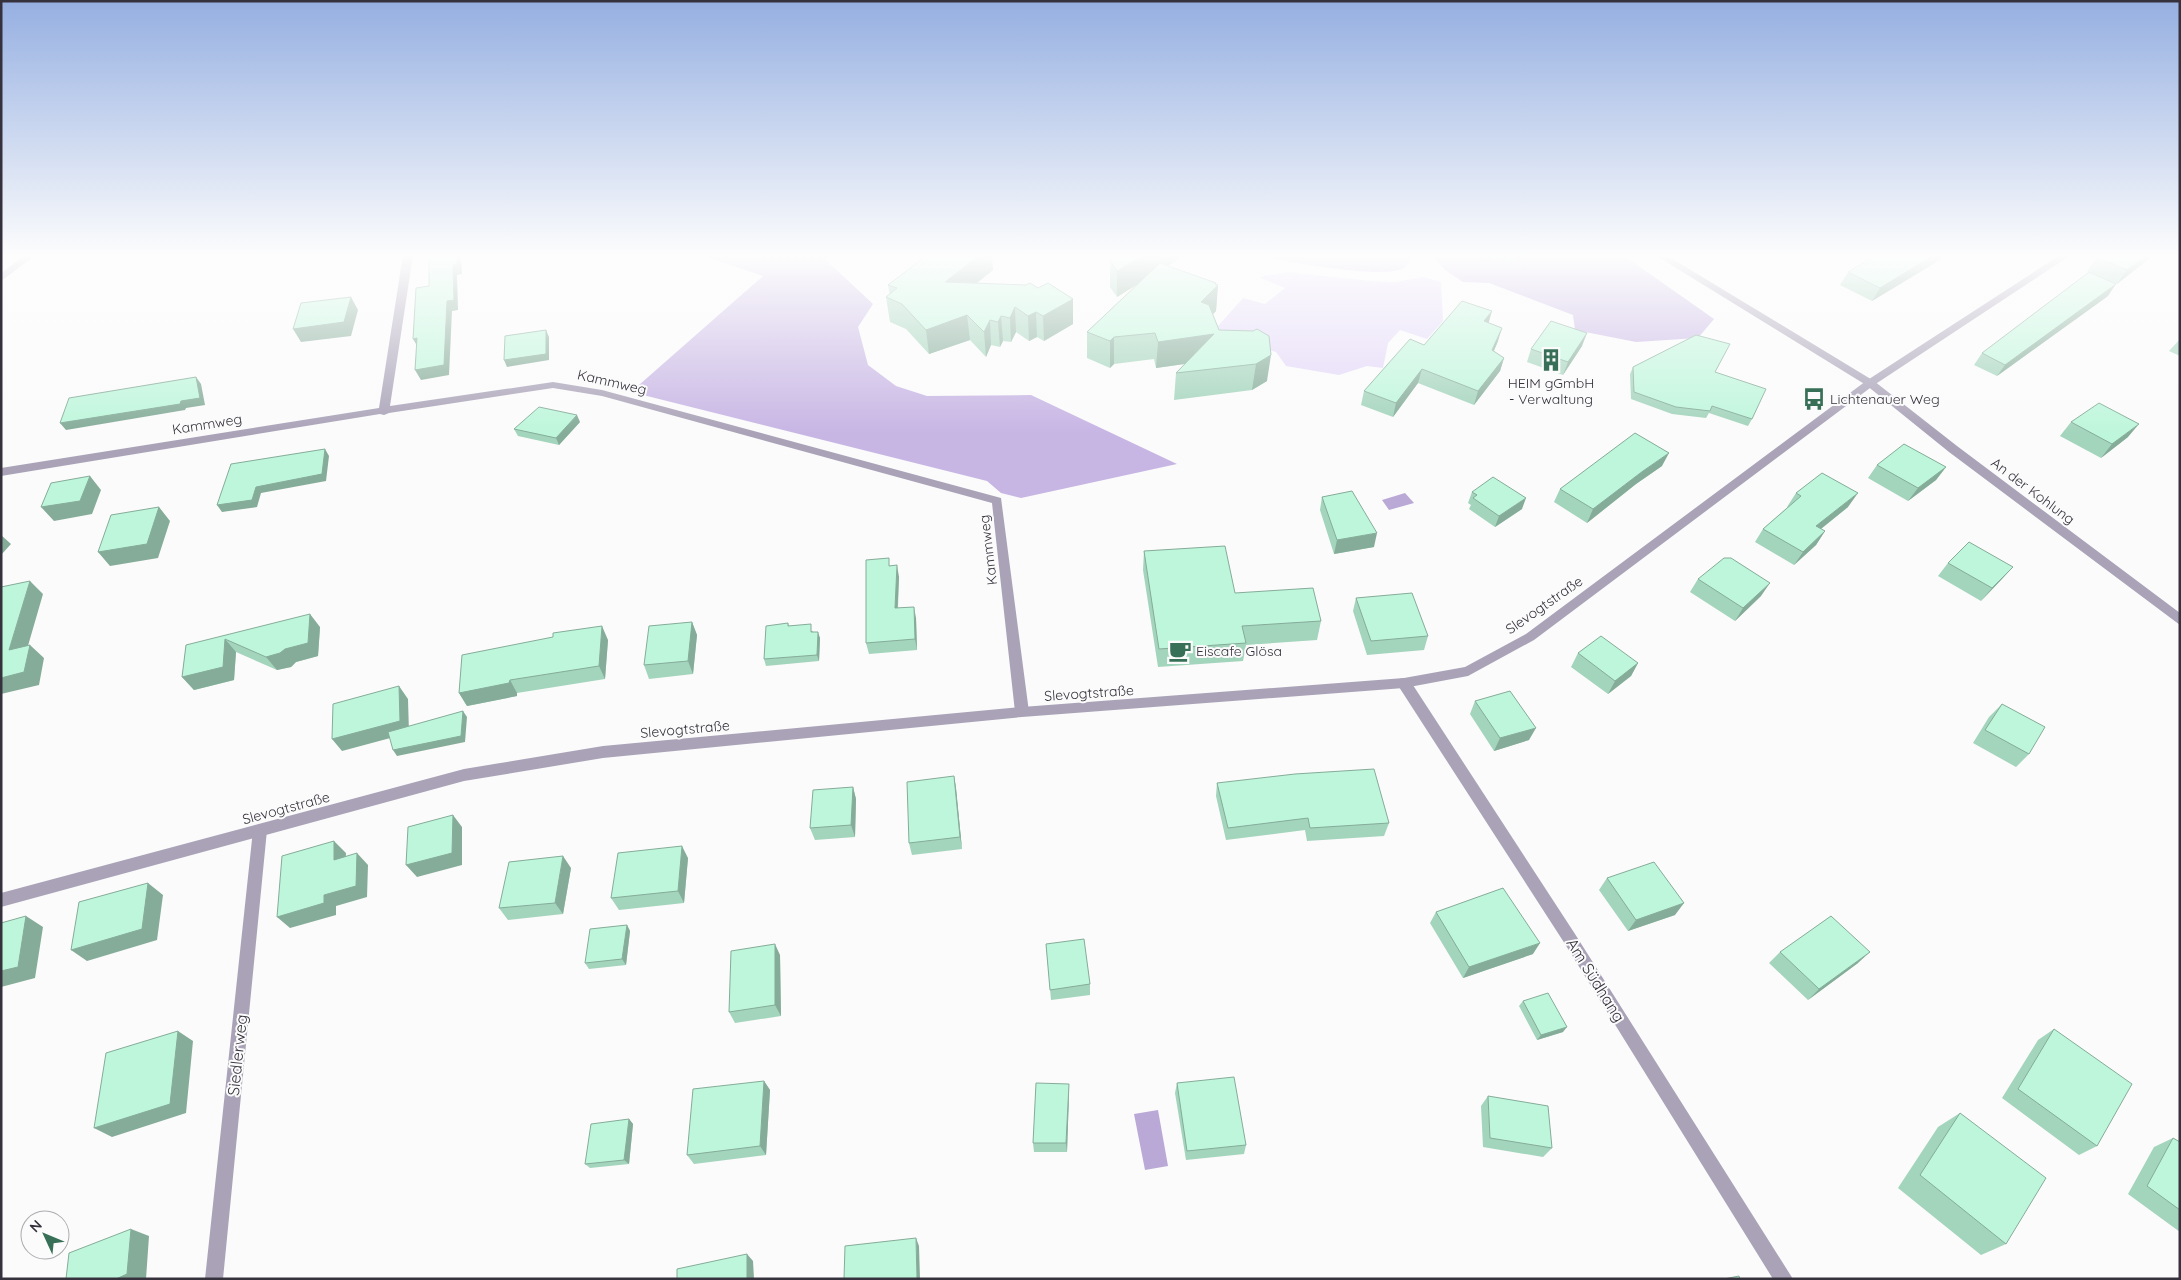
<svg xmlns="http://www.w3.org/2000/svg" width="2181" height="1280" font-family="Quicksand,sans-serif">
<rect width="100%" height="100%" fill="#fbfbfb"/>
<path fill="#e3d7f8" d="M 1289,272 L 1371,281 L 1395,282 L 1423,277 L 1441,282 L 1443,321 L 1427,339 L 1400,330 L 1388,343 L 1383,368 L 1367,366 L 1339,375 L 1286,366 L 1276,352 L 1211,334 L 1243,298 L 1265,304 L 1285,288 L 1260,278 L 1263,276 Z"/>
<path fill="#c7b5e4" d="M 701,255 L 832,255 L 826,260 L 873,304 L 858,327 L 868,365 L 896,386 L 927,396 L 1031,395 L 1177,464 L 1021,498 L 1001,493 L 987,481 L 631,392 L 763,276 Z
M 1262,255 L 1411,255 C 1410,259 1408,265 1404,268 C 1383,280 1289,261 1261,257 Z
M 1435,255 L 1623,255 L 1714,319 L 1698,338 L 1636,342 L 1575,330 L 1573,315 L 1489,283 L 1463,282 L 1445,270 L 1434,258 Z"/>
<path fill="#baa8d7" d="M 1405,493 L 1414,503 L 1389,510 L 1382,500 Z
M 1158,1110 L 1168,1166 L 1145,1170 L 1134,1114 Z"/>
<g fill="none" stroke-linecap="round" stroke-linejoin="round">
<path fill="#aaa3b8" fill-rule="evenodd" d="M 26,255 L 36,255 L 1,281 L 1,273 Z
M 403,255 L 413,255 L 390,406 L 553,382 L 602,390 L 1001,498 L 1029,712 L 1027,716 L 1017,716 L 1015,712 L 992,503 L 602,396 L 553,388 L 389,413 L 384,415 L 380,414 L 1,476 L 1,468 L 379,408 Z
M 1655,255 L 1666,255 L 1874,381 L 1957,446 L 2180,613 L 2180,625 L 1949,452 L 1866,385 Z
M 1404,678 L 1409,679 L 1575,934 L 1793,1279 L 1773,1279 L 1565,944 L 1399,687 L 1398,683 L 1399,679 Z
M 260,824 L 265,826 L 267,830 L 223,1279 L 205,1279 L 253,830 L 255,826 Z"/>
<path fill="#aaa3b8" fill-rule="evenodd" d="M 2060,255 L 2071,255 L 1874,385 L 1534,640 L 1468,676 L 1404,688 L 1022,717 L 603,758 L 464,781 L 1,907 L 1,893 L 464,769 L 603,746 L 1022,707 L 1404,678 L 1465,667 L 1526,634 L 1866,381 Z"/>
</g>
<path fill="#a3d4bc" d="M 1117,255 L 1185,255 L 1168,266 L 1218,285 L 1216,311 L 1213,314 L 1219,330 L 1253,331 L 1267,381 L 1252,390 L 1174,400 L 1176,373 L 1185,364 L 1156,368 L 1154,359 L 1114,364 L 1110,368 L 1087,358 L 1087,332 L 1138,284 L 1117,297 L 1110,287 L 1110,261 Z
M 1482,255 L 1516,255 L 1514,262 L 1481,257 Z
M 1948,255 L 1872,301 L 1840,285 L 1848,272 Z
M 2100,255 L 2154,255 L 2117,284 L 2087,271 L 2097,257 Z
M 993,270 L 976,283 L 1038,288 L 1073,299 L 1073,324 L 1044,341 L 1037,337 L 1029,341 L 1016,332 L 1011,342 L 1003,341 L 1000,347 L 991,345 L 986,357 L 970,340 L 929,354 L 906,329 L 890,322 L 886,297 L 890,295 L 888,285 Z
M 2108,296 L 1997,376 L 1974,365 L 1982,353 Z
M 1488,323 L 1498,341 L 1494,351 L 1504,358 L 1500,371 L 1474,405 L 1418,383 L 1393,417 L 1361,405 L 1364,391 L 1424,345 Z
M 2180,339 L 2180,356 L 2169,351 Z
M 1582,346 L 1563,375 L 1527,362 L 1531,349 Z
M 1633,367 L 1715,372 L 1752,419 L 1748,426 L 1709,413 L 1706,418 L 1672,414 L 1631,399 L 1630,374 Z
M 580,422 L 559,445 L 518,436 L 514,429 Z
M 2071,422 L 2128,437 L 2101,458 L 2060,436 Z
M 1877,465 L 1946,467 L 1936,480 L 1908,501 L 1868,478 Z
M 1662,466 L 1636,484 L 1587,523 L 1554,502 L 1560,489 Z
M 1472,492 L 1522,509 L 1495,527 L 1469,509 L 1471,505 L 1468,503 Z
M 1796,493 L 1848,507 L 1821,529 L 1825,531 L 1816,545 L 1794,565 L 1755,542 L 1763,529 L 1788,507 L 1787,507 Z
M 1322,497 L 1374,547 L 1334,554 L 1320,510 Z
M 1144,551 L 1235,593 L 1321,621 L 1317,640 L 1246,645 L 1243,661 L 1158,667 L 1143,570 Z
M 1948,563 L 2013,567 L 2001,580 L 1981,601 L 1938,576 Z
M 891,566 L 899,577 L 898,608 L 916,618 L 917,650 L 869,654 L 866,643 Z
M 1698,579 L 1761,596 L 1735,621 L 1690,592 Z
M 1356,598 L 1428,636 L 1424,650 L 1367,655 L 1353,611 Z
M 692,622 L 697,635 L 693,674 L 649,679 L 644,665 Z
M 788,623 L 789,626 L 813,631 L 813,632 L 820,638 L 819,661 L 766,666 L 764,659 Z
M 320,627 L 318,656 L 296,662 L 291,667 L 277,670 L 236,652 L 234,680 L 194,690 L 182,677 L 186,645 Z
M 608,640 L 605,679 L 517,693 L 517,696 L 467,706 L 459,693 Z
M 1578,653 L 1638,663 L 1631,676 L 1608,694 L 1571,667 Z
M 1475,701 L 1529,740 L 1494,751 L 1470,714 Z
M 2002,704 L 2029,754 L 2016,767 L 1973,743 L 1989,717 Z
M 954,776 L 956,788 L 962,849 L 912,855 L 909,843 Z
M 1217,783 L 1389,823 L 1384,836 L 1307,841 L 1305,830 L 1226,840 L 1216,796 Z
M 853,787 L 856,799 L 855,837 L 815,840 L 810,828 Z
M 688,858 L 684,903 L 619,910 L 611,898 Z
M 571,868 L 563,914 L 508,920 L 499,908 Z
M 1607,878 L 1675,915 L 1628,931 L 1599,890 Z
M 1436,912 L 1533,954 L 1463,978 L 1430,923 Z
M 627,925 L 630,931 L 626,965 L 589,969 L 585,963 Z
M 1046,944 L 1090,984 L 1090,995 L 1051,1000 Z
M 1780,952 L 1858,963 L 1808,1000 L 1769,963 Z
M 780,955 L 781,1016 L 735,1023 L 729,1012 Z
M 1523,1001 L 1563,1032 L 1537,1040 L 1519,1006 Z
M 2054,1029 L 2097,1146 L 2079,1155 L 2002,1098 L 2038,1040 Z
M 764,1081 L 770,1090 L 766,1155 L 694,1164 L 687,1155 Z
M 1177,1083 L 1246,1145 L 1244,1154 L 1186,1160 L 1175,1093 Z
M 1069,1094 L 1067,1152 L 1034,1152 L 1033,1143 Z
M 1488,1096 L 1552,1148 L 1543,1157 L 1483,1147 L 1481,1106 Z
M 1960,1113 L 2006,1244 L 1981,1255 L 1898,1188 L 1938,1127 Z
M 629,1119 L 633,1124 L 629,1164 L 590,1168 L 585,1164 Z
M 2173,1138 L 2180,1142 L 2180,1232 L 2128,1194 L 2154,1147 Z"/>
<path fill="#85ac99" d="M 457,255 L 461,255 L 462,274 L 457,275 L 458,310 L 452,311 L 449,375 L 421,380 L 415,370 L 447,301 L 453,265 Z
M 980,255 L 992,255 L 993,270 L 948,307 L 945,282 Z
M 1144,255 L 1185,255 L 1117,297 L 1117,271 Z
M 1934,255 L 1948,255 L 1872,301 L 1880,288 Z
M 2147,255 L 2154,255 L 2117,284 L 2127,270 Z
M 1216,283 L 1216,287 L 1218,285 L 1216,311 L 1199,328 L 1201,302 Z
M 2116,284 L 2108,296 L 1997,376 L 2005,365 Z
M 351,297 L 358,310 L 351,336 L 301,342 L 293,329 Z
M 1073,299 L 1073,324 L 1044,341 L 1043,316 Z
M 1015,307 L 1016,332 L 1011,342 L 1010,318 Z
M 1492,311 L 1488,325 L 1484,321 Z
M 1036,312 L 1037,337 L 1029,341 L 1028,316 Z
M 967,315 L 970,340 L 929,354 L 926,330 Z
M 1001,316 L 1003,341 L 1000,347 L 998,322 Z
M 990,320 L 991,345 L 986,357 L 984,332 Z
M 1502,328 L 1498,341 L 1488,364 L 1492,350 Z
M 546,330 L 549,337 L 549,360 L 507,367 L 504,360 Z
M 1587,333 L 1582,346 L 1563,375 L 1568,362 Z
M 1214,334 L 1212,360 L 1156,368 L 1158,342 Z
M 1114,337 L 1114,364 L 1110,368 L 1110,341 Z
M 417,338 L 419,349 L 413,339 Z
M 1271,355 L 1267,381 L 1252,390 L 1256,364 Z
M 1504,358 L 1500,371 L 1474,405 L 1478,391 Z
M 1422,369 L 1418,383 L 1393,417 L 1396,403 Z
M 196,377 L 201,384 L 205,405 L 186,408 L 185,410 L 66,430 L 60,423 L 181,401 Z
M 577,415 L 580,422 L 559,445 L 556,438 Z
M 2139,424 L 2128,437 L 2101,458 L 2112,444 Z
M 325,449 L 329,456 L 326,481 L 261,493 L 257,507 L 222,512 L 217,505 L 256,487 Z
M 1669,453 L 1662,466 L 1636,484 L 1587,523 L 1593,509 L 1643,471 Z
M 1946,467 L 1936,480 L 1908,501 L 1918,488 Z
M 90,476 L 101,490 L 92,514 L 54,521 L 41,507 Z
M 1858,493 L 1848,507 L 1807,540 L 1816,526 Z
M 1526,498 L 1522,509 L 1495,527 L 1499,516 Z
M 159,507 L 170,521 L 158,558 L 110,566 L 98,552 Z
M 1825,531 L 1816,545 L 1794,565 L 1803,552 Z
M 1377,533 L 1374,547 L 1334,554 L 1337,540 Z
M 1,535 L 11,544 L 1,555 Z
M 897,565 L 899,577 L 897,619 L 895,608 Z
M 2013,567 L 2001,580 L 1981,601 L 1992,588 Z
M 30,581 L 43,594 L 23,663 L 9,650 Z
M 1770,583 L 1761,596 L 1735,621 L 1743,608 Z
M 914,607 L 916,618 L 917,650 L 915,639 Z
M 310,614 L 320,627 L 318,656 L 296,662 L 291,667 L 277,670 L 266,657 Z
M 692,622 L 697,635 L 693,674 L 688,661 Z
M 602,626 L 608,640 L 605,679 L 599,666 Z
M 818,632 L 820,638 L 819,661 L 817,655 Z
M 225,639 L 236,652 L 234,680 L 194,690 L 182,677 Z
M 30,645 L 44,658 L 39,685 L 1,694 L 1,678 Z
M 1638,663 L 1631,676 L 1608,694 L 1615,681 Z
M 510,680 L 517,693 L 517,696 L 467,706 L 459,693 Z
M 399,686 L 408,699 L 409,733 L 342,751 L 332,739 Z
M 463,711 L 467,717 L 465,742 L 397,756 L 393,750 Z
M 1536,728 L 1529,740 L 1494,751 L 1500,738 Z
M 954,776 L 956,788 L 962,849 L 960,837 Z
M 853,787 L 856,799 L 855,837 L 851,825 Z
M 453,815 L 462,827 L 462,865 L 417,877 L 406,865 Z
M 334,841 L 346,853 L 345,872 L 334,860 Z
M 682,846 L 688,858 L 684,903 L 678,891 Z
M 357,853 L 368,865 L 367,897 L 336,906 L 336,915 L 290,928 L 277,917 L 324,895 Z
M 563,856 L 571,868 L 563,914 L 555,903 Z
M 148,883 L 163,895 L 157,940 L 87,961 L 71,950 Z
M 1684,903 L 1675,915 L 1628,931 L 1636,920 Z
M 26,916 L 43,927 L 35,978 L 1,987 L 1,971 Z
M 627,925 L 630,931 L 626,965 L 622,959 Z
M 1540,943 L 1533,954 L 1463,978 L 1469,967 Z
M 775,944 L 780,955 L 781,1016 L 775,1005 Z
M 1870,952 L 1858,963 L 1808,1000 L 1819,989 Z
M 1567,1027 L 1563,1032 L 1537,1040 L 1541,1035 Z
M 178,1031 L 193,1041 L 186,1113 L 112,1137 L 94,1128 Z
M 764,1081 L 770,1090 L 766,1155 L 760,1146 Z
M 1069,1084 L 1069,1094 L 1067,1152 L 1066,1143 Z
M 629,1119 L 633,1124 L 629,1164 L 624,1160 Z
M 131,1229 L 149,1236 L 146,1279 L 116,1279 Z
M 916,1238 L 919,1246 L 920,1279 L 917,1279 Z
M 747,1254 L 753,1261 L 754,1279 L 747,1279 Z"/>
<path fill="#bef6db" stroke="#85ac99" d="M 429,255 L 457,255 L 457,264 L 453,265 L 454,300 L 447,301 L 444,365 L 415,370 L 417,338 L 413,339 L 416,288 L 429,286 Z
M 927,255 L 980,255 L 945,282 L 1026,285 L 1030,283 L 1038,288 L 1048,283 L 1073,299 L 1043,316 L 1036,312 L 1028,316 L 1015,307 L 1010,318 L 1001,316 L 998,322 L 990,320 L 984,332 L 967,315 L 926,330 L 902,304 L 886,297 L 897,288 L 888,285 Z
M 1117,255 L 1144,255 L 1117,271 L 1110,261 Z
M 1877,255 L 1934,255 L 1880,288 L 1848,272 Z
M 2100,255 L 2147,255 L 2127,270 L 2097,257 Z
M 1160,263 L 1216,283 L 1215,284 L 1218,285 L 1201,302 L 1209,305 L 1219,330 L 1253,331 L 1257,329 L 1269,336 L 1271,355 L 1256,364 L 1176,373 L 1214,334 L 1158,342 L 1155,333 L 1114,337 L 1110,341 L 1087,332 Z
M 2089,272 L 2116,284 L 2005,365 L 1982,353 Z
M 351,297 L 344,322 L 293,329 L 301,303 Z
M 1462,301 L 1492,311 L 1484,321 L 1502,328 L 1492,350 L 1504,358 L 1478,391 L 1422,369 L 1396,403 L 1364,391 L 1410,339 L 1424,345 Z
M 1551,321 L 1587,333 L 1568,362 L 1531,349 Z
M 546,330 L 546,354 L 504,360 L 505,336 Z
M 1696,335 L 1730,344 L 1715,372 L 1766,389 L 1752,419 L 1712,406 L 1710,411 L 1676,407 L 1634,392 L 1633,367 Z
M 196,377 L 200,398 L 181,401 L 180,404 L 60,423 L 69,398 Z
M 2099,403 L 2139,424 L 2112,444 L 2071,422 Z
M 539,407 L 577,415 L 556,438 L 514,429 Z
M 1635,433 L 1669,453 L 1643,471 L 1593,509 L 1560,489 Z
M 1904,444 L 1946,467 L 1918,488 L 1877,465 Z
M 325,449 L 322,474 L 256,487 L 252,500 L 217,505 L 231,464 Z
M 1822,473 L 1858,493 L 1816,526 L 1825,531 L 1803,552 L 1763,529 L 1801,496 L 1796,493 Z
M 90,476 L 80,501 L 41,507 L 51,483 Z
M 1493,477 L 1526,498 L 1499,516 L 1473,498 L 1477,495 L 1472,492 Z
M 1352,491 L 1377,533 L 1337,540 L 1322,497 Z
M 159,507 L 147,544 L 98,552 L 111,515 Z
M 1969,542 L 2013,567 L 1992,588 L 1948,563 Z
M 1225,546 L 1235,593 L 1313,588 L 1321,621 L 1242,626 L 1246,643 L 1159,649 L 1144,551 Z
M 889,558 L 889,566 L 897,565 L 895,608 L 914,607 L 915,639 L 866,643 L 866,560 Z
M 1724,558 L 1731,558 L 1770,583 L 1743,608 L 1698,579 Z
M 30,581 L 9,650 L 30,645 L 24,672 L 1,678 L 1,587 Z
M 1412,593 L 1428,636 L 1371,641 L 1356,598 Z
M 310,614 L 308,643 L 285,649 L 280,653 L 266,657 L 225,639 L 223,667 L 182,677 L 186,645 Z
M 692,622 L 688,661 L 644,665 L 649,626 Z
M 788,623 L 788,626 L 811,624 L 811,632 L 818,632 L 817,655 L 764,659 L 766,626 Z
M 602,626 L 599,666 L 510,680 L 509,683 L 459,693 L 462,655 L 553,637 L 553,633 Z
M 1601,636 L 1638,663 L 1615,681 L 1578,653 Z
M 399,686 L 400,721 L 332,739 L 333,704 Z
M 1510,691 L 1536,728 L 1500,738 L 1475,701 Z
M 2002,704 L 2045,727 L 2029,754 L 1985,730 Z
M 463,711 L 461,736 L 393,750 L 388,732 Z
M 1374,769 L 1389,823 L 1310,828 L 1308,818 L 1228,828 L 1217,783 L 1295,774 Z
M 954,776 L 960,837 L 909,843 L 907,782 Z
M 853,787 L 851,825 L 810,828 L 813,790 Z
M 453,815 L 452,853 L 406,865 L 408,827 Z
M 334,841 L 334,860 L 357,853 L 356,886 L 324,895 L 324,903 L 277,917 L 282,856 Z
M 682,846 L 678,891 L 611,898 L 618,853 Z
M 563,856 L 555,903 L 499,908 L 509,862 Z
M 1654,862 L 1684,903 L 1636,920 L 1607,878 Z
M 148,883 L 142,929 L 71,950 L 79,902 Z
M 1503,888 L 1540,943 L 1469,967 L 1436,912 Z
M 26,916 L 18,967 L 1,971 L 1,923 Z
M 1831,916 L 1870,952 L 1819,989 L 1780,952 Z
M 627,925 L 622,959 L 585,963 L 590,929 Z
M 1084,939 L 1090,984 L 1050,990 L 1046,944 Z
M 775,944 L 775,1005 L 729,1012 L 731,951 Z
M 1548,993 L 1567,1027 L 1541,1035 L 1523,1001 Z
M 2054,1029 L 2132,1084 L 2097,1146 L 2018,1089 Z
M 178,1031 L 170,1104 L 94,1128 L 106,1053 Z
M 1234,1077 L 1246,1145 L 1187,1151 L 1177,1083 Z
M 764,1081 L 760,1146 L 687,1155 L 693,1089 Z
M 1036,1083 L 1069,1084 L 1066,1143 L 1033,1143 Z
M 1488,1096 L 1548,1106 L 1552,1148 L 1490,1138 Z
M 1960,1113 L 2046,1178 L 2006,1244 L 1920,1175 Z
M 629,1119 L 624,1160 L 585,1164 L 591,1124 Z
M 2173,1138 L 2180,1142 L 2180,1210 L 2147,1186 Z
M 131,1229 L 127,1274 L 116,1279 L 66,1279 L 69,1253 Z
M 916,1238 L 917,1279 L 844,1279 L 845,1246 Z
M 747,1254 L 747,1279 L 677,1279 L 677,1269 Z
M 1739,1276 L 1740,1279 L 1724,1279 Z"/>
<linearGradient id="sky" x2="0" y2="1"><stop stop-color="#95afe1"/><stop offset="0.59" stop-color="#fdfdfd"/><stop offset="1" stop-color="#fdfdfd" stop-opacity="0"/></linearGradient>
<rect width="2181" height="434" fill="url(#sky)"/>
<defs>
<symbol id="building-bare" viewBox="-9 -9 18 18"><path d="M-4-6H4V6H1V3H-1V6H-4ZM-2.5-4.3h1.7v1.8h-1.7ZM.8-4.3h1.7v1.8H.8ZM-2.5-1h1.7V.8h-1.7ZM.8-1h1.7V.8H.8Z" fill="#377057" stroke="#fbfbfb" stroke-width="2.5" paint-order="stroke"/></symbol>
<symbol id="bus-bare" viewBox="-9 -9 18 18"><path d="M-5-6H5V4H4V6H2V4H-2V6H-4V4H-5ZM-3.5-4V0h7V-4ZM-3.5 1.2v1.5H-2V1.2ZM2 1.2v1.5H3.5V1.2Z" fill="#377057" stroke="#fbfbfb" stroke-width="2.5" paint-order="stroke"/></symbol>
<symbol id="cafe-bare" viewBox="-9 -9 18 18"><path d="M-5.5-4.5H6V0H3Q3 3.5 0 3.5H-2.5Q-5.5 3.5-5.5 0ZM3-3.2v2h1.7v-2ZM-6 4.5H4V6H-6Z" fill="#377057" stroke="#fbfbfb" stroke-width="2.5" paint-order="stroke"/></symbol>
</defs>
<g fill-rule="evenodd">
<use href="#building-bare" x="1535" y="344" width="32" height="32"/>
<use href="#bus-bare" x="1798" y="383" width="32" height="32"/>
<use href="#cafe-bare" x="1164" y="635" width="32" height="32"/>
</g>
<g text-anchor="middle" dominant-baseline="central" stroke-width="4" stroke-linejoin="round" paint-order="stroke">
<g font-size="14" fill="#36323d" stroke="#fbfbfb">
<text transform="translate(612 382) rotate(13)">Kammweg</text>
<text transform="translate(207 424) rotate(-9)">Kammweg</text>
<text transform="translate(2033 491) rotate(37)">An der Kohlung</text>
<text transform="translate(988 550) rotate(-97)">Kammweg</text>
<text transform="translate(1544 605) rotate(-35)">Slevogtstraße</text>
<text transform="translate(1089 693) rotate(-4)">Slevogtstraße</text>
<text transform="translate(685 729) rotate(-5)">Slevogtstraße</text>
<text transform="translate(286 808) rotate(-15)">Slevogtstraße</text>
</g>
<g font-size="14" fill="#36323d" stroke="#fbfbfb" text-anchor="start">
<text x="1551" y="383" text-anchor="middle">HEIM gGmbH<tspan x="1551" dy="16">- Verwaltung</tspan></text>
<text x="1830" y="399">Lichtenauer Weg</text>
<text x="1196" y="651">Eiscafe Glösa</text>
</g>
<g font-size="16" fill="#36323d" stroke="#fbfbfb">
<text transform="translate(1596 980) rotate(58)">Am Südhang</text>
<text transform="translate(237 1055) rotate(-84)">Siedlerweg</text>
</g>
</g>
<rect width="2181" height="1280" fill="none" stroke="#36323d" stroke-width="5"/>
<g transform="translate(45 1235) rotate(314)"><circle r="24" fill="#fbfbfb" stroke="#acabaf"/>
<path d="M0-4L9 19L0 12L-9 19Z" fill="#377057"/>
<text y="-8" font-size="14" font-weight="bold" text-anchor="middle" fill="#36323d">N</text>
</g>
</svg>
